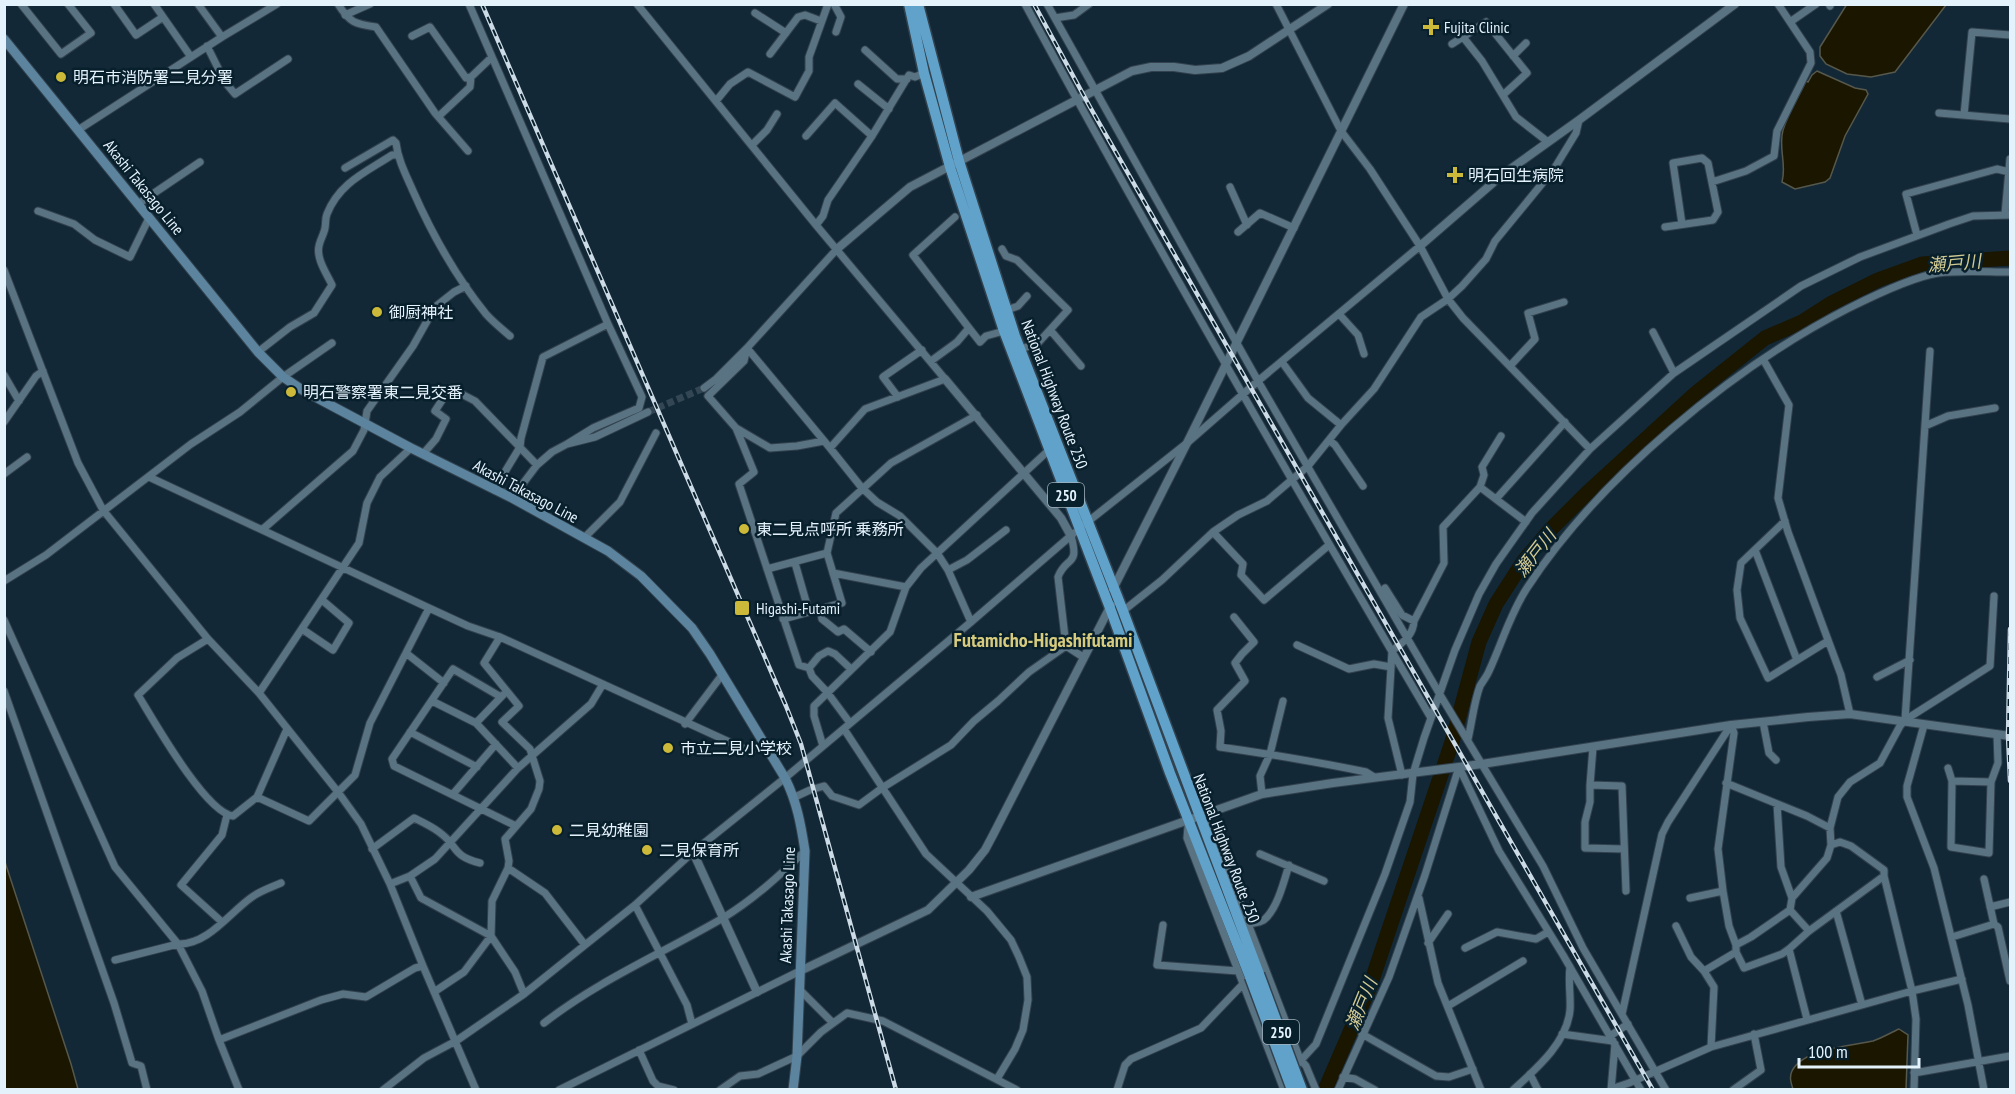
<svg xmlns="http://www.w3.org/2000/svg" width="2015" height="1094" font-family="'PT Sans Narrow','Noto Sans JP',sans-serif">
<rect width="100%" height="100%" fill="#122836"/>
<path fill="#1a1600" stroke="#57584c" stroke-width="1.5" d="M 1847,4 L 1946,4 L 1946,5 L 1895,72 L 1871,77 L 1847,74 L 1826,64 L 1820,56 L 1820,47 Z
M 1817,71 L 1855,88 L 1866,90 L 1868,94 L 1845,136 L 1830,178 L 1825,182 L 1795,189 L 1782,182 C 1787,164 1778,148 1783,130 C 1788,113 1799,97 1806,81 L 1808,82 L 1812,75 Z
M 5,862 L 71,1064 L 78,1089 L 5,1089 Z
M 1899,1029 L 1908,1035 L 1906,1089 L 1793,1089 C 1791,1083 1789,1077 1792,1071 C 1804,1048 1851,1046 1873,1041 C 1882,1038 1890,1033 1899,1029 Z"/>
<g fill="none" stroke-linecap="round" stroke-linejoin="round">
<path stroke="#1a1600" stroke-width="15" d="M 1325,1090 L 1370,986 L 1452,742 L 1479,642 L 1496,604 L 1523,562 L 1550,530 L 1587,493 L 1696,393 L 1765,338 L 1802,322 L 1830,304 L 1878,280 L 1922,264 L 2010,258"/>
<path stroke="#324654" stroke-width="7" stroke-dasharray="7 3.5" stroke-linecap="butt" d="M 648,412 L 704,388"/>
<defs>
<path id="minor" d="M 21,4 L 61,54 L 91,33 L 68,4
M 114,4 L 136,35 L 163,17
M 154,4 L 191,57
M 198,4 L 222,37
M 338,4 C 350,23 355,24 376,27 L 435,113 L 468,151
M 469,4 L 608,324 L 642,397 L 639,408 L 593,428 L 567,444
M 637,4 L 816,225 L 945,379 L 865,409 L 830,448 L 747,348 L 716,379 L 704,388
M 834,4 L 841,17 L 836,32
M 1025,4 C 1155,245 1292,482 1431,718
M 1047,4 L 1258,381 L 1439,693 L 1543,866 L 1583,948 L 1666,1090
M 1276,4 L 1341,131 L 1370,169 L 1420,246 L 1448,299 L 1463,318 L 1590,449
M 1829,4 L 1830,6
M 755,13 L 786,33
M 345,15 L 370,4
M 1055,18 L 1074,15 L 1089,4
M 1790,22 L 1816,4
M 412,36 L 430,27 L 466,78 L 471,77 L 492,57
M 1463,37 L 1482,61 L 1516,117 L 1548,142
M 1452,44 L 1486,22 L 1527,73 L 1503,95
M 207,46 L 225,82 L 235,94 L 288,59
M 865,50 L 897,79 L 907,79
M 770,54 L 798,17 L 805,15 L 821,21
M 1513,56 L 1526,43
M 858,84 L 889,109
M 716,101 L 730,84 L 748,72 L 795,97 L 809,71 L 809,57 L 828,4
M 1939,113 L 2010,119
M 1964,115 L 1972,32 L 2010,35
M 439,116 L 470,87 L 471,77
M 78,130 L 222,37 L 277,4
M 806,136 L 835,103 L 872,136
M 752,145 L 767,130 L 777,114
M 345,168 L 393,140 L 396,143 C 398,160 406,175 413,191 C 432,234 456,277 486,314 C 493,322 502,329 510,336
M 1712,182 L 1746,171 L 1774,156 L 1777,131 L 1811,63 L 1810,52 L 1778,4
M 1230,187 L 1247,225
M 138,204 L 200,162
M 38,211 L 74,224 L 95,240 L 130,257 L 149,218
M 2005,214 L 2010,159
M 816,225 L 823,216 L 828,200 L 872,136 L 909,75 L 915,77 L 924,73
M 1665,227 L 1713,220 L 1718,212 L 1708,163 L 1702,158 L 1673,163 L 1682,224
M 1238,232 L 1260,213 L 1294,228
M 1917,235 L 1906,194 L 1997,169 L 2009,172
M 1002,249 L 1006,256 L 1017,260 L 1068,310 L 1038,343 L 1021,349
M 4,270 L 78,463 L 103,510 L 208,639 L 259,693 L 338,792 L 361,824 L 390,884 L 423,966 L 476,1090
M 1007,310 L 1018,306 L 1027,296
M 1339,314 L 1358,335 L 1364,354
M 969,328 L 980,342 L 986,336 L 1004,331
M 1051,331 L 1081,366
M 1653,332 L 1674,373
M 258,352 L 290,327 L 314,313 L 332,285 C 327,274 316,259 319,246 C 320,240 324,234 325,228 C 326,223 325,219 327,214 C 339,183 366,172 392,155 L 397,155
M 1763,359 L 1789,405 L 1778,498 L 1788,532 L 1841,675 L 1850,714
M 931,361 L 957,342 L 969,328 L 913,255 L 955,217
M 1282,362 L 1308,398 L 1341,425
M 1510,366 L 1535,339 L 1528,313 L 1564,302
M 4,375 L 19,401
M 898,397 L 883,377 L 922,350
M 4,422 L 36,376 L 43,371
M 1925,426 L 1948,416 L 1995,408
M 736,428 L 770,448 L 797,446 L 824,441
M 1329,440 L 1335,445 L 1363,486
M 830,448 L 862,488 L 877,502 L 900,516 L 937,553 L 948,570 L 971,622
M 423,454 L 436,439 L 446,419 L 435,411 L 450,388 L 475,401 L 537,465
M 4,474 L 27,457
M 149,477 L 429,608 L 468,626 L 500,637 L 749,751 L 764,743
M 1480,487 L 1484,475 L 1482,467 L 1501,436
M 494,490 L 520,447 L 521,438 L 543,357 L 608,324
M 512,498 L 537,465 L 552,452 L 567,444 L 595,437 L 648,412
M 1496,499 L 1565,422
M 1785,521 L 1741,563 L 1737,590 L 1740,618 L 1768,678 L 1828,641
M 1085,524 L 1187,443 L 1258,381 L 1420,246
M 263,529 L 353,451 L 364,430 L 367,411 L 413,346 L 435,307 L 454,292 L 466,286
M 1213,532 L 1243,564 L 1241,575 L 1264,600 L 1329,545
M 1071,536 C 1080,567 1066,556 1058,577 L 1066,646 L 1083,657
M 584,538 L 620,502 L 656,433
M 1755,550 L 1797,660
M 795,563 L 809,612
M 767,569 L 827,553 L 836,513 L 891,463 L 977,415
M 948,570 L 967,560 L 1006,530
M 833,573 L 906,587
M 4,581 L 46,555 L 191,444 L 240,412 L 283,377 L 332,343
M 1385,588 L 1402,615 L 1414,621
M 820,609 L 822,619 L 838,632 L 844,629 L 871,652
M 1123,611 L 1162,580 L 1213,532 L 1238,515 L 1267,501 L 1308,466 L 1341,425 L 1374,389 L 1421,317 L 1448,299 L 1462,286 L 1486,259 L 1495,241 L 1554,169 L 1576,133 L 1579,120
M 1234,617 L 1254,642 L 1242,654 L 1235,663 L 1245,681 L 1217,710 L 1221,731 L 1220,747 C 1269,754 1318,762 1366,772 L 1374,777
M 783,619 L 842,603 L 827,553
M 4,620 L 115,867 L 178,944 L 202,991 L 219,1040 L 239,1090
M 302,629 L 333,650 L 349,623 L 322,600
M 208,639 L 177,658 L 138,695 C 154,721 205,812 233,816 L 257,797 L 287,729
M 1297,645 L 1349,669 L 1374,664 L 1391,667
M 406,653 L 444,683
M 809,668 L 799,665 L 739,484 L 754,472 L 736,428 L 708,396 L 744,361 L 747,348 L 837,249
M 809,668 L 812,676 L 827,692 L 850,723
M 809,668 L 819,656 L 828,651 L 835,654 L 851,669
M 1877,677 L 1910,660
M 4,691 L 114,1003 L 132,1063 L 141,1066 L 147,1090
M 259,693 L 359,543 L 367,503 L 380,477 L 411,448
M 501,697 L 453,669 L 392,759 L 394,766 L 516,826
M 432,701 L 476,723 L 518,768
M 1905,720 L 1930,351
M 1763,722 L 1769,753 L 1776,760
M 476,723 L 503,695
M 685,724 L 722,675
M 1924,725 L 1907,786 L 1907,797 L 1934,868 L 1968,1005 L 1984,1090
M 844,729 L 926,854 L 987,911 L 1011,940 L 1019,957 L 1027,977 L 1028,1000 L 1023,1030 L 1015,1049 L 997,1079
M 410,732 L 477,767
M 1468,739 C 1472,722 1474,702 1480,686 C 1483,681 1487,676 1489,671 C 1502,643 1510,614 1527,588 C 1598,479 1733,367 1849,308 C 1873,296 1912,277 1938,273 C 1961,270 1987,272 2010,272
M 823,746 L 814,716 L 814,706 L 890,632 L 906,587 L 921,568 L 1049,450
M 1593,747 L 1590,785 L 1590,802 L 1585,822 L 1585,848 L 1624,849
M 1459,767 L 1499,851 L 1563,955 L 1641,1090
M 1948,768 L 1952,781 L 1951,847 L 1989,853 L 1991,782 L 1998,763 L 1997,734
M 1402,775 L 1388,718 L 1392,651 C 1403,642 1413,636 1414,621 L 1444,563 L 1443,527 L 1480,487 L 1526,522
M 1952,781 L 1991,782
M 1726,783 L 1807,816 L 1830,828
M 1590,785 L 1622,786 L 1626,891
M 453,794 L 496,744
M 1262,794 L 1260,776 L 1270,754 L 1283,701
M 257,797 L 309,821 L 355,775 L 370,723 L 429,608
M 795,797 L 810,790 L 824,786 L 832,796 L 859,805 L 882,788 L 951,745 L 974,721 L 998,701 L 1029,672 L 1066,646
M 1777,804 L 1781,867 L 1792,898
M 1205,823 L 1212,830 L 1300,1059 L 1306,1066 L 1316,1090
M 1188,826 L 1187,838 L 1284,1090
M 1831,845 L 1840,842 L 1851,846 L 1884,870 L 1884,876 L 1912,991 L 1962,979
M 372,849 L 414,818 C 422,822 431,826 439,832 C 459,846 450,855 480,863
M 1260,854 L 1324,881
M 508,868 L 545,893 L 585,945
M 410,876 L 435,859 L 518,768 L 591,704 L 603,684
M 1984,879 L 1994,924
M 390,884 L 410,876 L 421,898 L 491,936 L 515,972 L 524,994
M 1723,891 L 1729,926 L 1736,945
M 1419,898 L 1438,983 L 1481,1090
M 1690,898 L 1723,891 L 1718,849 L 1734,733 L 1731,725
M 635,905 L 687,1005 L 692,1024
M 1990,907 L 2010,902
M 1790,910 L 1809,931
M 1836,911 L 1862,1005
M 222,922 L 181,885 L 222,835 L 227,815
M 1248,924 C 1254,923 1262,923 1266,918 C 1278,906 1284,881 1289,865
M 1163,925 L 1157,965 L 1238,971
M 1676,926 L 1691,957 L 1704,971
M 1952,937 L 1994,924 L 1998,927 L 2010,981
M 1428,943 L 1448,914
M 1465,948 L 1497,932 L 1536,939 L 1548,932
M 1736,952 L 1744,968 L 1782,954 L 1789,949
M 115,960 L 178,944 C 208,945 229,913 252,897 C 260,891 272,887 281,883
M 799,989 L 832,1022
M 434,992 L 464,972 L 491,936 L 492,901 L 508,868 L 509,861 L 505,839 L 531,809 L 539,789 L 540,781 L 530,749 L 502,722 L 519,706 L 484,663 L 500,637
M 1448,1006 L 1523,961
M 1622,1014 L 1662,834 L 1668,822 L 1731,725
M 1807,1019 L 1789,949 L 1809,931 L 1884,876
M 544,1023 C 599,980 663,953 723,918 C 754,899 779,876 805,851
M 1362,1034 L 1436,1076 L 1449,1077 L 1473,1069
M 1562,1034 L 1613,1041
M 1610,1036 L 1628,1024
M 219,1040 L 321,1000 L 343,994 L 366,997 L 415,968 L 423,966
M 1711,1047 L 1912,991 L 1916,1019 L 1914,1090
M 639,1050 L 653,1081 L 658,1086 L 674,1090
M 1914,1073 L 2010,1056
M 1530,1074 L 1538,1090
M 1343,1077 L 1355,1079 L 1375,1090
M 1281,1082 L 1316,1044 L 1385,874 L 1410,802 L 1413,774 L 1424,738 L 1455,650 L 1479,594 L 1496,564 L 1532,513 L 1590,449 L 1674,373 L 1801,286 L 1860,257 L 1949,224 L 1973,216 L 2010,215
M 1611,1089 L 1629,1083 L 1711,1047 L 1714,987 L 1704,971 L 1736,952 L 1736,945 L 1751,937 L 1790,910 L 1792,898 L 1827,858 L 1831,845 L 1830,828 L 1838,797 L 1850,782 L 1880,763 L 1900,726 L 1905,720 L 1990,666 L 1994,596
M 383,1090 L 424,1058 L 456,1041 L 524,994 L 585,945 L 635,905 L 693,852 L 785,778 L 971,622 L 1074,533
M 559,1090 L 800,971
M 720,1090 L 740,1076 L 758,1074 L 797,1056 L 821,1032 L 847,1013 L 883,1021 L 1017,1090
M 1117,1090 L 1125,1065 L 1131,1059 L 1201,1028 L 1243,984
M 1338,1090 L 1389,977 L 1425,875 L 1459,767
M 1513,1090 C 1536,1069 1567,1043 1570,1010 C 1571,996 1568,982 1570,967
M 1611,1090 L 1615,1044
M 1733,1090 L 1761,1070 L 1754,1034"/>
<path id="tertiary" d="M 1420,246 L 1502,175 L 1579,120 L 1735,4
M 837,249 L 910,187 L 1132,71 L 1151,67 L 1174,67 L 1195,70 L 1222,68 L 1249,56 L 1328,4
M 945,379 L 1061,518 L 1071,536
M 1113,589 L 1187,443 L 1404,4
M 693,852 L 757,992
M 971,897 L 1262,794 L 1333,783 L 1482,764 L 1731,725 L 1808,717 L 1850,714 L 2010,736
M 800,971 L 928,910 L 969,870 L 985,850 L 993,835 L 1111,605"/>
<path id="secondary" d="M 4,39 L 258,352 L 283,377 L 304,391 L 411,448 L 512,498 L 608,551 L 641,576 L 692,628 L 710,654 L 785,778 C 797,802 801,825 805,851 L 797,1056 L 793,1090"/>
<path id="trunk" d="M 909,4 L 924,73 L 950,167 L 1004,331 L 1110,608 L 1170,773 L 1250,977
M 918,4 L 959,161 L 1015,336 L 1123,611 L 1259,974"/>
</defs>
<use href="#minor" stroke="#32424e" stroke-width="9"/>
<use href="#tertiary" stroke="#32424e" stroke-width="10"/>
<use href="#secondary" stroke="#32424e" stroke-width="11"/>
<use href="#trunk" stroke="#32424e" stroke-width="13"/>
<use href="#minor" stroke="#5a7383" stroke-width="7"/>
<use href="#tertiary" stroke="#5a7383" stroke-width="8"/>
<use href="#secondary" stroke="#5c849e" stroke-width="9"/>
<use href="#trunk" stroke="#60a2ca" stroke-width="10"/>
<defs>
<path id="rail" d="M 482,4 L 786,706 L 801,744 L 896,1090
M 1034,4 L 1090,107 L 1653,1090
M 2010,629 L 2008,736 L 2010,781"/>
</defs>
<use href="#rail" stroke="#ccdbe5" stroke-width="4.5"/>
<use href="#rail" stroke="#081f2c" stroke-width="2" stroke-dasharray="7" stroke-linecap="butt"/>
<defs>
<path id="trunk-bridge" d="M 1259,974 L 1302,1090
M 1250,977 L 1292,1090"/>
</defs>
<use href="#trunk-bridge" stroke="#32424e" stroke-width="13" stroke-linecap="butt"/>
<use href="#trunk-bridge" stroke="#60a2ca" stroke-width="10"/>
</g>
<g fill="#ccb939" stroke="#081f2c" stroke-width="2">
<path d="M1428 18h6v6h6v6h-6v6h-6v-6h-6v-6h6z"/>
<circle cx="61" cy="77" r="6"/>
<path d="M1452 166h6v6h6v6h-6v6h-6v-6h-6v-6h6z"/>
<circle cx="377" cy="312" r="6"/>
<circle cx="291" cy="392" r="6"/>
<circle cx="744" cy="529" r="6"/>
<rect x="734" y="600" width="16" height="16" rx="3"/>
<circle cx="668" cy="748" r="6"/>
<circle cx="557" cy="830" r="6"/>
<circle cx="647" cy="850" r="6"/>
</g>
<g text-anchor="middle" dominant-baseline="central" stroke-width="5" stroke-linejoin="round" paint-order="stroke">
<g fill="#081f2c" stroke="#a2b3be" stroke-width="1.5">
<rect x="1048" y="483" width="36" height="24" rx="4.5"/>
<rect x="1263" y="1020" width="36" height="24" rx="4.5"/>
</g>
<g font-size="15" font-weight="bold" fill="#e4f2fc">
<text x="1066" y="495">250</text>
<text x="1281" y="1032">250</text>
</g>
<g font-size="16" fill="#e4f2fc" stroke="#081f2c" text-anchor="start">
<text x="1444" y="27">Fujita Clinic</text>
<text x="73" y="77">明石市消防署二見分署</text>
<text x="1468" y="175">明石回生病院</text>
<text x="389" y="312">御厨神社</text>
<text x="303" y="392">明石警察署東二見交番</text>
<text x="756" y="529">東二見点呼所 乗務所</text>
<text x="756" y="608">Higashi-Futami</text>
<text x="680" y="748">市立二見小学校</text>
<text x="569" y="830">二見幼稚園</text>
<text x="659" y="850">二見保育所</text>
</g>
<g font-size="16" fill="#e4f2fc" stroke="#081f2c">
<text transform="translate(144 187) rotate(51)">Akashi Takasago Line</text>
<text transform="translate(1055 394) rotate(69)">National Highway Route 250</text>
<text transform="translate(526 491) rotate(28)">Akashi Takasago Line</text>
<text transform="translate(1227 848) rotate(69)">National Highway Route 250</text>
<text transform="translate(787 905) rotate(-88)">Akashi Takasago Line</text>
</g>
<g font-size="18" font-style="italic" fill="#d2ca93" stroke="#081f2c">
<text transform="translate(1954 263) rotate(-5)">瀬戸川</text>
<text transform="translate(1535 553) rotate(-52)">瀬戸川</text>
<text transform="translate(1361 1004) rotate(-68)">瀬戸川</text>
</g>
<g font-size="20" font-weight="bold" fill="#d7cb7d" stroke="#081f2c">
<text x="1043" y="640">Futamicho-Higashifutami</text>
</g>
</g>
<rect width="2015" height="1094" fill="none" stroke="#e4f2fc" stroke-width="12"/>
<path d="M1799 1058v9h120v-9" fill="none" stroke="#e4f2fc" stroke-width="3"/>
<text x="1808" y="1058" font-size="18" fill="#e4f2fc" stroke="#081f2c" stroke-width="4.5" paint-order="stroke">100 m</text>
</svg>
